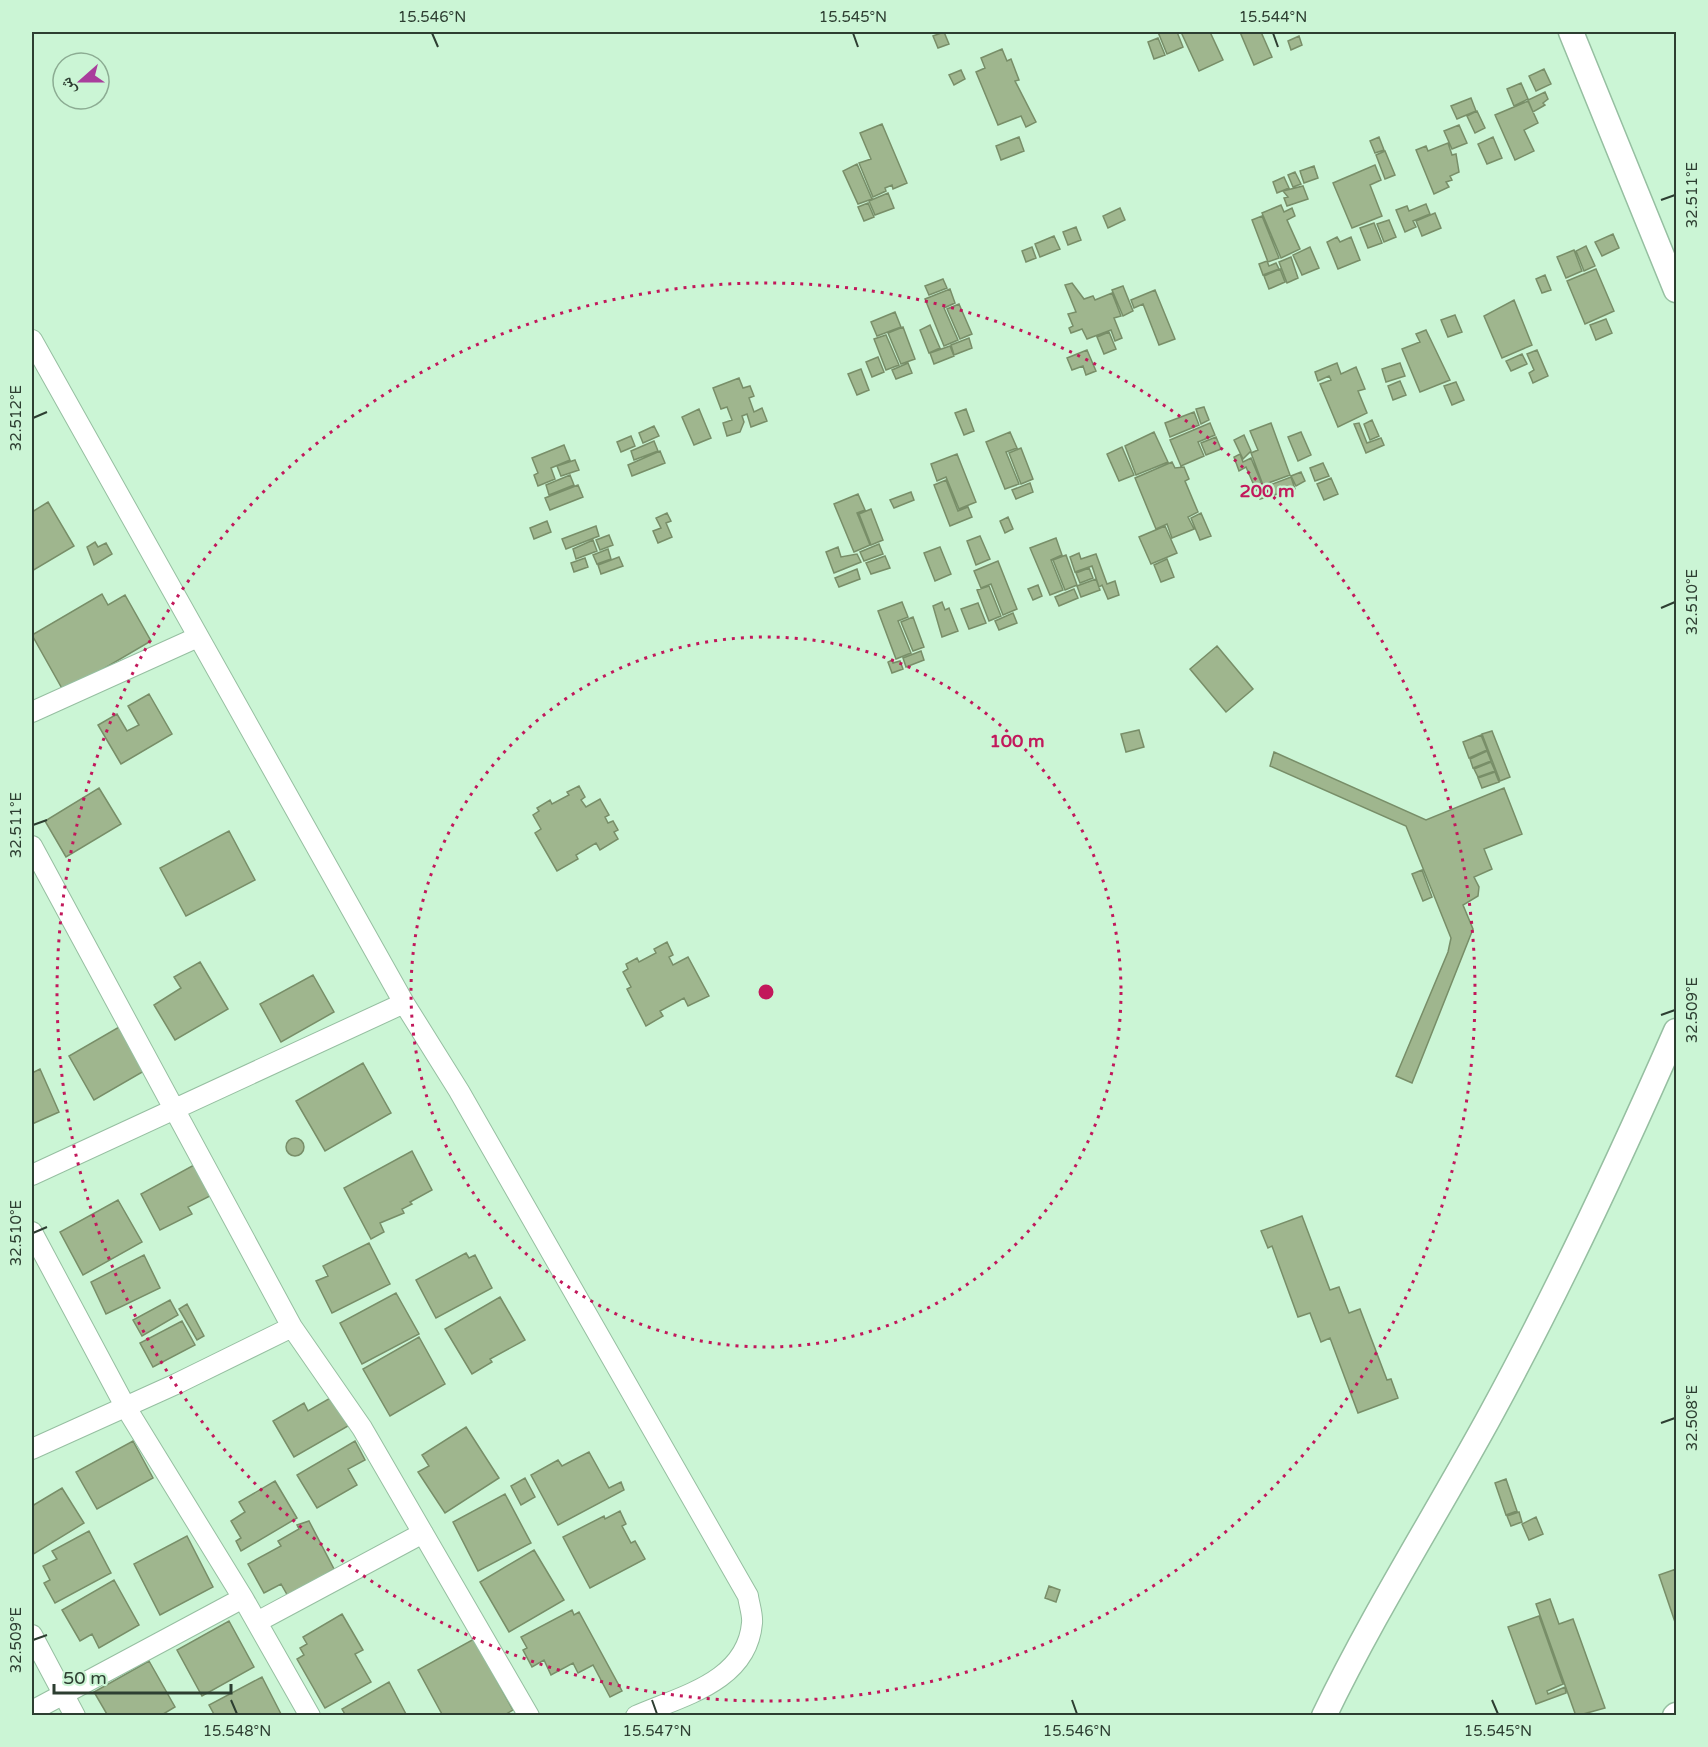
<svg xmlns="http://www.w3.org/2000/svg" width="1708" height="1747" font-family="'Varela Round','Noto Naskh Arabic',sans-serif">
<rect width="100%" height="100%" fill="#cbf5d5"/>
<path fill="#9fb68e" stroke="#788e68" stroke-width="1.5" d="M 944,32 L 949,44 L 938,48 L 933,36 Z
M 1158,32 L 1177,32 L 1183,47 L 1167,54 Z
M 1181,32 L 1210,32 L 1223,60 L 1199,71 Z
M 1240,32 L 1261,32 L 1272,57 L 1254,65 Z
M 1299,36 L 1302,45 L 1291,50 L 1288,41 Z
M 1158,38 L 1165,55 L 1154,59 L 1148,42 Z
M 1002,49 L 1007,61 L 1011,59 L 1019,80 L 1015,81 L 1036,122 L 1026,127 L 1021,116 L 998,125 L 976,72 L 985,68 L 981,58 Z
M 1544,69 L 1551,84 L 1536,91 L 1529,76 Z
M 961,70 L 965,79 L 954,85 L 949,75 Z
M 1521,83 L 1528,99 L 1514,106 L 1507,89 Z
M 1545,92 L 1548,99 L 1543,103 L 1545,105 L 1533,112 L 1528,100 Z
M 1471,98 L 1476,111 L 1457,119 L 1451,106 Z
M 1528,101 L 1538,123 L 1524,130 L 1534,151 L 1515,160 L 1495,115 Z
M 1477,111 L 1485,128 L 1475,133 L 1467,116 Z
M 882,124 L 907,183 L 893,189 L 892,185 L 885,188 L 886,191 L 873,197 L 859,163 L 871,159 L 860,133 Z
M 1459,125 L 1467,143 L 1452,149 L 1444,131 Z
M 1019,137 L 1024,151 L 1001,160 L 996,146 Z
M 1379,137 L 1384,150 L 1375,153 L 1370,141 Z
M 1493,137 L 1502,158 L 1487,164 L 1478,144 Z
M 1448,143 L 1452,155 L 1456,154 L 1459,172 L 1450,176 L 1452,180 L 1446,182 L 1449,187 L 1434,194 L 1416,150 L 1426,146 L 1428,151 Z
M 1385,151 L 1395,175 L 1385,179 L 1376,155 Z
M 857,164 L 872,199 L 858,204 L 843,171 Z
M 1375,165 L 1381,180 L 1370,185 L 1382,216 L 1352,228 L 1333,183 Z
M 1314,166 L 1318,178 L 1304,183 L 1300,171 Z
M 1295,172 L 1301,184 L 1293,187 L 1288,175 Z
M 1284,177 L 1289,188 L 1277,193 L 1273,182 Z
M 1303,186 L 1308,199 L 1287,206 L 1284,198 L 1288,197 L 1283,191 Z
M 888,193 L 894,208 L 875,215 L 869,201 Z
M 868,203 L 874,217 L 864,221 L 858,207 Z
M 1426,204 L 1430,214 L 1413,221 L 1416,227 L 1405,232 L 1396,210 L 1407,206 L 1409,211 Z
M 1281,205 L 1284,212 L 1292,208 L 1295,216 L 1287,220 L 1300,249 L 1281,258 L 1262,213 Z
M 1120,208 L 1125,220 L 1108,228 L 1103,216 Z
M 1435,213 L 1441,228 L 1422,236 L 1416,221 Z
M 1262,216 L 1279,258 L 1268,262 L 1252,220 Z
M 1389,220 L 1396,237 L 1384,242 L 1377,224 Z
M 1374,223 L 1382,243 L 1368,248 L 1360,228 Z
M 1076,227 L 1081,240 L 1068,245 L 1063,232 Z
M 1613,234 L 1619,248 L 1602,256 L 1595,242 Z
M 1054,236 L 1060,249 L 1040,257 L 1035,244 Z
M 1337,237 L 1340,242 L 1351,237 L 1360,260 L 1338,269 L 1327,242 Z
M 1586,246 L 1595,266 L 1584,271 L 1576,251 Z
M 1032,247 L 1036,258 L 1026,262 L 1022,251 Z
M 1310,247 L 1319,268 L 1302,275 L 1293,255 Z
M 1574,250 L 1582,271 L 1566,278 L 1557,257 Z
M 1291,257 L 1298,278 L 1287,283 L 1279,262 Z
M 1267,261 L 1269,266 L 1276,263 L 1279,269 L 1263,275 L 1259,264 Z
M 1280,269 L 1285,282 L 1269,289 L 1264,276 Z
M 1596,269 L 1614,311 L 1585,324 L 1567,281 Z
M 1545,275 L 1551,290 L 1542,293 L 1536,279 Z
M 943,279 L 947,288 L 929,295 L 925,286 Z
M 1072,283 L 1084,299 L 1093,296 L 1095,300 L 1112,293 L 1121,316 L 1114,318 L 1122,338 L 1115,341 L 1111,330 L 1087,339 L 1082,329 L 1071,333 L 1069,328 L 1073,326 L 1068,314 L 1076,312 L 1065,285 Z
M 1123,286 L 1133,311 L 1123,316 L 1112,290 Z
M 950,289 L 955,303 L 944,308 L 958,340 L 944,346 L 925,299 Z
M 1155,290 L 1175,339 L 1159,345 L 1143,304 L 1134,308 L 1131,300 Z
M 1514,300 L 1532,345 L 1502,358 L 1484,316 Z
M 959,304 L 972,334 L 960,339 L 947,309 Z
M 895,312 L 901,327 L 877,336 L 871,322 Z
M 1455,315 L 1462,332 L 1448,337 L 1441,320 Z
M 1606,319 L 1612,333 L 1596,340 L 1590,325 Z
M 930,325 L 940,348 L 929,353 L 920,330 Z
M 903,327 L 915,359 L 901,364 L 888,333 Z
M 1426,330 L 1450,380 L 1420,392 L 1402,349 L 1420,342 L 1416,334 Z
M 1109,332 L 1116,349 L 1104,354 L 1097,337 Z
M 886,335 L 899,365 L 886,370 L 874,339 Z
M 969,338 L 972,348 L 954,355 L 951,345 Z
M 950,346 L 954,356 L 934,364 L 930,353 Z
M 1087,350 L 1096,371 L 1086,375 L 1083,366 L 1072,370 L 1067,358 Z
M 1537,350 L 1548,376 L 1533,383 L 1529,373 L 1534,370 L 1527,354 Z
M 1522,354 L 1527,364 L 1511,371 L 1506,361 Z
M 878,357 L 884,372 L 872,377 L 866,362 Z
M 908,363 L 912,373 L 896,379 L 892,370 Z
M 1337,363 L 1341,374 L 1356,367 L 1365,389 L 1358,391 L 1367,413 L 1338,427 L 1320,384 L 1331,380 L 1329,376 L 1318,381 L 1315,372 Z
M 1400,363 L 1405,376 L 1386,382 L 1382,369 Z
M 861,369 L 869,390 L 857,395 L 848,374 Z
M 739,378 L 743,388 L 750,386 L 754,396 L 749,398 L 754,412 L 762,408 L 767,421 L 751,427 L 747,414 L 742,416 L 744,422 L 740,432 L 727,436 L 723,423 L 732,420 L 727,407 L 721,409 L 713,388 Z
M 1400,381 L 1406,395 L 1393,400 L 1388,386 Z
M 1456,382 L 1464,400 L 1452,405 L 1444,386 Z
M 1204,407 L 1209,420 L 1201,424 L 1196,409 Z
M 699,409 L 711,438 L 694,445 L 682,417 Z
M 966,409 L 974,431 L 964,435 L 955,413 Z
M 1194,412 L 1199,425 L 1170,437 L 1165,423 Z
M 1372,420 L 1379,436 L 1370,440 L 1364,424 Z
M 1210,423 L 1215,435 L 1198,442 L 1204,456 L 1181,466 L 1170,440 Z
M 1271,423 L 1290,475 L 1263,485 L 1251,453 L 1258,450 L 1250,431 Z
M 1359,423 L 1367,443 L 1381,438 L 1384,445 L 1366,453 L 1354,424 Z
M 654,426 L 659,436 L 643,443 L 639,433 Z
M 1010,432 L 1017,448 L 1006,452 L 1019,484 L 1005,489 L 986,442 Z
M 1154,432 L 1168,462 L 1136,475 L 1125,446 Z
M 1301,432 L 1311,455 L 1298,461 L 1288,437 Z
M 1244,435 L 1251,451 L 1243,459 L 1234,440 Z
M 631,436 L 635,446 L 621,452 L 617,442 Z
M 1216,437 L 1221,449 L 1206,455 L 1201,443 Z
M 654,441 L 658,451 L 634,460 L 631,451 Z
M 564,445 L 570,460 L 551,468 L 555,479 L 538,486 L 534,475 L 538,473 L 532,458 Z
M 1122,447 L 1134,475 L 1119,481 L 1107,454 Z
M 1021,448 L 1033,479 L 1021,484 L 1009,453 Z
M 660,451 L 665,463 L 632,476 L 628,465 Z
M 957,454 L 976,502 L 959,509 L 946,477 L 937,481 L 931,464 Z
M 1240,454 L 1243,462 L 1251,458 L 1263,487 L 1256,490 L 1246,467 L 1239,471 L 1234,457 Z
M 575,460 L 579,470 L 561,476 L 557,466 Z
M 1172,462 L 1175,468 L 1184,467 L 1189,479 L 1185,481 L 1198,512 L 1188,517 L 1194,529 L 1172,538 L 1167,524 L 1156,529 L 1135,478 Z
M 1323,463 L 1329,476 L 1315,481 L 1310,468 Z
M 1301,472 L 1305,481 L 1296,486 L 1291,476 Z
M 570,475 L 574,485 L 549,495 L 546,485 Z
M 1291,477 L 1295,489 L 1260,499 L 1257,490 Z
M 1331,478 L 1338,494 L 1324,500 L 1317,484 Z
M 946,480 L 958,511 L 968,507 L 972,517 L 950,526 L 934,485 Z
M 1030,483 L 1033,492 L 1016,499 L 1012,490 Z
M 578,485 L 583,497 L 550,510 L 545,498 Z
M 911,492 L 914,500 L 894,508 L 890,500 Z
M 858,494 L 865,510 L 857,513 L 870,545 L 854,552 L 834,504 Z
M 48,502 L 74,546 L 32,571 L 32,512 Z
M 871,509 L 883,540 L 871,545 L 859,514 Z
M 667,513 L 671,521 L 666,523 L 672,537 L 658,543 L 653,531 L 661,528 L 656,518 Z
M 1201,513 L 1211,536 L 1200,540 L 1191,518 Z
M 1008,517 L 1013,529 L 1005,533 L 1000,521 Z
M 547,521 L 551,532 L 534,539 L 530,528 Z
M 596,526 L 599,536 L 566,549 L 562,539 Z
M 1165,526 L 1177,553 L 1151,564 L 1139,537 Z
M 609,535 L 613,545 L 600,550 L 596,540 Z
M 980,536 L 990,559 L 976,565 L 967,541 Z
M 1056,538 L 1062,555 L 1051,560 L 1063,590 L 1050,595 L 1030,548 Z
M 593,540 L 597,551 L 576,559 L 573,549 Z
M 95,542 L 98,547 L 106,543 L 112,554 L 94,565 L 87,547 Z
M 879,544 L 883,554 L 864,561 L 860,552 Z
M 838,547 L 841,557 L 857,554 L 861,562 L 834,573 L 826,552 Z
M 940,547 L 951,574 L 935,581 L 924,553 Z
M 608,549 L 611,559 L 597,564 L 593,555 Z
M 1079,553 L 1081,559 L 1096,554 L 1107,584 L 1115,581 L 1119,595 L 1108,599 L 1102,585 L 1099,587 L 1092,566 L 1075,572 L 1070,557 Z
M 1066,555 L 1077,585 L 1065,590 L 1053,560 Z
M 885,556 L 890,568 L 871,574 L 866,563 Z
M 619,557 L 623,566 L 601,574 L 598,565 Z
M 585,558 L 588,567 L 574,572 L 571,563 Z
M 1167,559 L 1174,577 L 1161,582 L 1154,565 Z
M 998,561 L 1017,609 L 1003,615 L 991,584 L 981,588 L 974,571 Z
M 1089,568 L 1093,578 L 1080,583 L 1076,573 Z
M 857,569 L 860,579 L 839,587 L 835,578 Z
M 1096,579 L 1100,590 L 1081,597 L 1077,586 Z
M 1038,585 L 1042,596 L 1033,600 L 1028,589 Z
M 989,586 L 1001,616 L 989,621 L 977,590 Z
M 1074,589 L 1078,598 L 1059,606 L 1055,597 Z
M 102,594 L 108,605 L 125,595 L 151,641 L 64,692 L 32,635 Z
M 902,602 L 908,617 L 898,621 L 911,653 L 896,659 L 878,611 Z
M 942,602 L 945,610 L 949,608 L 958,631 L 942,637 L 933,606 Z
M 978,603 L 986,623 L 969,629 L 961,609 Z
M 1013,613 L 1017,623 L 999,630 L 995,621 Z
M 913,617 L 924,647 L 913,651 L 901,622 Z
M 1217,646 L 1253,689 L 1226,712 L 1190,669 Z
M 921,651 L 924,660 L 906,667 L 903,658 Z
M 892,660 L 893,663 L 900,661 L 903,669 L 892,673 L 888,662 Z
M 149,694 L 172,734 L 121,764 L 98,725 L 117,714 L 127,731 L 139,725 L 128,706 Z
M 1139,730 L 1144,747 L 1126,752 L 1121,734 Z
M 1492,731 L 1510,777 L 1500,781 L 1482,734 Z
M 1481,735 L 1487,750 L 1469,758 L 1463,742 Z
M 1487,751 L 1491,761 L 1473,768 L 1470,759 Z
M 1274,752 L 1426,820 L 1504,788 L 1522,834 L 1484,849 L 1492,869 L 1474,877 L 1479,887 L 1478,896 L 1463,905 L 1473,929 L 1412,1083 L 1396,1076 L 1448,952 L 1451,938 L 1406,826 L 1270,766 Z
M 1491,762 L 1495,771 L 1478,777 L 1474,769 Z
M 1495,772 L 1499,782 L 1482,788 L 1478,778 Z
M 579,786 L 585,797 L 581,800 L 586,807 L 600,799 L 609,815 L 605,817 L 608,823 L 613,821 L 618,830 L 614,832 L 618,839 L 600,850 L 596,843 L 576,855 L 578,859 L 557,871 L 535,833 L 541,829 L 533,815 L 539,811 L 537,808 L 550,800 L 552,804 L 569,795 L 567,792 Z
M 99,788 L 121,824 L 66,857 L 45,821 Z
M 229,831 L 255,880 L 186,916 L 160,868 Z
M 1422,870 L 1432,897 L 1423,901 L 1412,874 Z
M 667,942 L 673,955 L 669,957 L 673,965 L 688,957 L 709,996 L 688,1006 L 684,998 L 660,1011 L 663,1016 L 646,1026 L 627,989 L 631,987 L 623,972 L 628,969 L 626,964 L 637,958 L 639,962 L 656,953 L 654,949 Z
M 200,962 L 228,1009 L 175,1040 L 154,1005 L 181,988 L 174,977 Z
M 313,975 L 334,1012 L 281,1042 L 260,1004 Z
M 126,1023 L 151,1067 L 94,1100 L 69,1056 Z
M 363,1063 L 391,1113 L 325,1151 L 296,1101 Z
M 40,1069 L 59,1112 L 32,1124 L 32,1073 Z
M286 1147a9 9 0 1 1 18 0a9 9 0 1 1-18 0Z
M 412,1151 L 432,1190 L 410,1202 L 412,1204 L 402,1209 L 404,1213 L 380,1223 L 384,1232 L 371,1239 L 344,1188 Z
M 194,1165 L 210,1196 L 188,1207 L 192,1214 L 160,1230 L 141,1194 Z
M 118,1200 L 142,1242 L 83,1275 L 60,1232 Z
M 1302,1216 L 1330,1290 L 1339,1287 L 1349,1313 L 1360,1309 L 1387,1380 L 1391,1379 L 1398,1398 L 1358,1413 L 1330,1338 L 1321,1342 L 1310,1313 L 1298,1317 L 1272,1246 L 1268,1248 L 1261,1231 Z
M 369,1243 L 390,1284 L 332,1313 L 316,1281 L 328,1276 L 323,1266 Z
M 466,1253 L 469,1258 L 475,1255 L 492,1288 L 436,1318 L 416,1280 Z
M 144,1255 L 160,1288 L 106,1314 L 91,1282 Z
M 396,1293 L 419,1334 L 362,1364 L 340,1323 Z
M 500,1297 L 525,1340 L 490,1359 L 492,1362 L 472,1374 L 445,1329 Z
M 170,1300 L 178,1315 L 142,1336 L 133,1320 Z
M 187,1304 L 204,1336 L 197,1340 L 179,1309 Z
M 182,1321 L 195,1345 L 153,1367 L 140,1343 Z
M 419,1337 L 445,1384 L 390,1416 L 363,1369 Z
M 332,1397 L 348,1426 L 294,1457 L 273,1421 L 304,1403 L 308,1411 Z
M 466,1427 L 499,1478 L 445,1513 L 418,1472 L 429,1466 L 422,1455 Z
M 133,1441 L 153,1478 L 97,1509 L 76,1472 Z
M 355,1441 L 365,1460 L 348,1469 L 357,1485 L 317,1508 L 297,1475 Z
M 589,1452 L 609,1488 L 621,1482 L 624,1490 L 558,1525 L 531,1475 L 558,1460 L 562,1466 Z
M 525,1478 L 535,1497 L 521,1505 L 511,1486 Z
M 1506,1479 L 1517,1511 L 1506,1515 L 1495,1483 Z
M 275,1481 L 297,1518 L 241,1551 L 236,1541 L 241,1538 L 231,1521 L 245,1512 L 239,1502 Z
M 62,1488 L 84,1523 L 32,1555 L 32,1506 Z
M 505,1494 L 531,1543 L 478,1571 L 453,1522 Z
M 620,1511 L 626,1524 L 622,1526 L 631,1543 L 635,1541 L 645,1559 L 590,1588 L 563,1537 L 604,1516 L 605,1519 Z
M 1519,1512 L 1522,1522 L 1511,1526 L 1507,1516 Z
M 1536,1517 L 1543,1534 L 1529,1540 L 1522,1524 Z
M 309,1521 L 334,1569 L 289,1598 L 281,1584 L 264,1593 L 248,1564 L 281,1546 L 278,1541 L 299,1529 L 297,1525 Z
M 89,1531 L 111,1573 L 55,1603 L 44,1583 L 50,1580 L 43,1566 L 57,1559 L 52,1551 Z
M 187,1536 L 213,1587 L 160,1615 L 134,1564 Z
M 534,1550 L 564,1600 L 509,1632 L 480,1582 Z
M 1676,1569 L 1676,1625 L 1659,1575 Z
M 114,1580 L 139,1625 L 99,1648 L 92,1634 L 80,1641 L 62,1610 Z
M 1049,1586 L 1060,1590 L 1056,1602 L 1045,1598 Z
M 1550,1599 L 1559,1624 L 1573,1619 L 1605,1708 L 1576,1716 L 1536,1604 Z
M 572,1610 L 574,1615 L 579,1612 L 622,1691 L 610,1697 L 593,1665 L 578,1673 L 573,1663 L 551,1675 L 544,1660 L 532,1667 L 523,1650 L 527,1648 L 521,1637 Z
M 342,1614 L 363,1650 L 355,1654 L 371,1682 L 325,1708 L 297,1659 L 304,1655 L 300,1648 L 307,1644 L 303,1637 Z
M 1539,1616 L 1563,1684 L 1547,1691 L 1548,1694 L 1565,1687 L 1566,1693 L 1536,1704 L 1508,1627 Z
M 229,1621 L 254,1667 L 202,1696 L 177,1650 Z
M 474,1639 L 513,1710 L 503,1716 L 443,1716 L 418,1670 Z
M 149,1661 L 175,1707 L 160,1716 L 108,1716 L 94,1692 Z
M 262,1677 L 281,1714 L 215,1716 L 209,1705 Z
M 389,1682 L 407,1716 L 346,1716 L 342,1709 Z"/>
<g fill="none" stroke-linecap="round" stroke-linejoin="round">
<defs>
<path id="minor" d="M 32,340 L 404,1003 L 459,1091 L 748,1596 C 749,1604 753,1615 752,1623 C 747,1682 681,1696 636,1716
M 32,712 L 198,637
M 32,846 L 292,1327 L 362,1428 L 529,1716
M 32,1175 L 404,1003
M 32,1232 L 125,1406 L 243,1598 L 310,1716
M 32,1449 L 176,1384 L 292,1327
M 257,1622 L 423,1533
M 32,1635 L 75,1716
M 32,1711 L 243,1598"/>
<path id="tertiary" d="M 1571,32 L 1676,290
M 1324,1716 C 1374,1612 1436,1515 1491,1414 C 1559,1289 1619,1161 1676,1031
M 1675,1716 L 1676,1715"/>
</defs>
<use href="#minor" stroke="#96bfa1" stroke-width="22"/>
<use href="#tertiary" stroke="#96bfa1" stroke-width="27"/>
<use href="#minor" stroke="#fff" stroke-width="20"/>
<use href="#tertiary" stroke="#fff" stroke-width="24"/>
</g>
<path fill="none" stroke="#2d3e31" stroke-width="2" d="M 432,33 L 438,47M 853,33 L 858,47M 1273,33 L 1278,47M 1661,200 L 1675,195M 33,418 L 47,412M 1661,608 L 1675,602M 33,825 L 47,820M 1661,1015 L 1675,1010M 33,1233 L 47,1227M 1661,1423 L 1675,1418M 33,1640 L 47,1635M 231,1700 L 237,1714M 652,1700 L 657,1714M 1072,1700 L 1077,1714M 1492,1700 L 1498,1714"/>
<g fill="none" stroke="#c2185b" stroke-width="3" stroke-dasharray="3 6">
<circle cx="766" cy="992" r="355"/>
<circle cx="766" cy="992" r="709"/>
</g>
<circle cx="766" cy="992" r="9" fill="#c2185b" stroke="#cbf5d5" stroke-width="3"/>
<g font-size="18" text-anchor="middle" font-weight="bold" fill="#c2185b" stroke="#cbf5d5" stroke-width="4.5" stroke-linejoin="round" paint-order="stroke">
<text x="1267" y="497">200 m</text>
<text x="1017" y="747">100 m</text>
</g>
<rect width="1708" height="1747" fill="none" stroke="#cbf5d5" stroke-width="66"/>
<g transform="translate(81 81) rotate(249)"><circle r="28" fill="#cbf5d5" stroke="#8cac93" stroke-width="1.5"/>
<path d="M0-4.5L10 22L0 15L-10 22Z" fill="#a93d9c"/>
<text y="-9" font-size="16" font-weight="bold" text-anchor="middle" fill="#2d3e31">ش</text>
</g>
<path d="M54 1684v9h177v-9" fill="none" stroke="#2d3e31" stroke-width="3"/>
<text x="63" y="1684" font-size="18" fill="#2d3e31" stroke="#cbf5d5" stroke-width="4.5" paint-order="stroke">50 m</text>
<rect x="33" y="33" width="1642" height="1681" fill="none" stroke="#2d3e31" stroke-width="2"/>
<g font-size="15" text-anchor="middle" fill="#2d3e31">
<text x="432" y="22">15.546°N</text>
<text x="853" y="22">15.545°N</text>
<text x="1273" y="22">15.544°N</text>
<text transform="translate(1692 195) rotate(-90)" y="5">32.511°E</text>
<text transform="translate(16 418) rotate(-90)" y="5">32.512°E</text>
<text transform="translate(1692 602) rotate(-90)" y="5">32.510°E</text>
<text transform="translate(16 825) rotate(-90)" y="5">32.511°E</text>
<text transform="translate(1692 1010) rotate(-90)" y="5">32.509°E</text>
<text transform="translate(16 1233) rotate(-90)" y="5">32.510°E</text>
<text transform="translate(1692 1418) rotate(-90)" y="5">32.508°E</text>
<text transform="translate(16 1640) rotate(-90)" y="5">32.509°E</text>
<text x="237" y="1736">15.548°N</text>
<text x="657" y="1736">15.547°N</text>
<text x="1077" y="1736">15.546°N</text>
<text x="1498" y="1736">15.545°N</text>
</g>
</svg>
